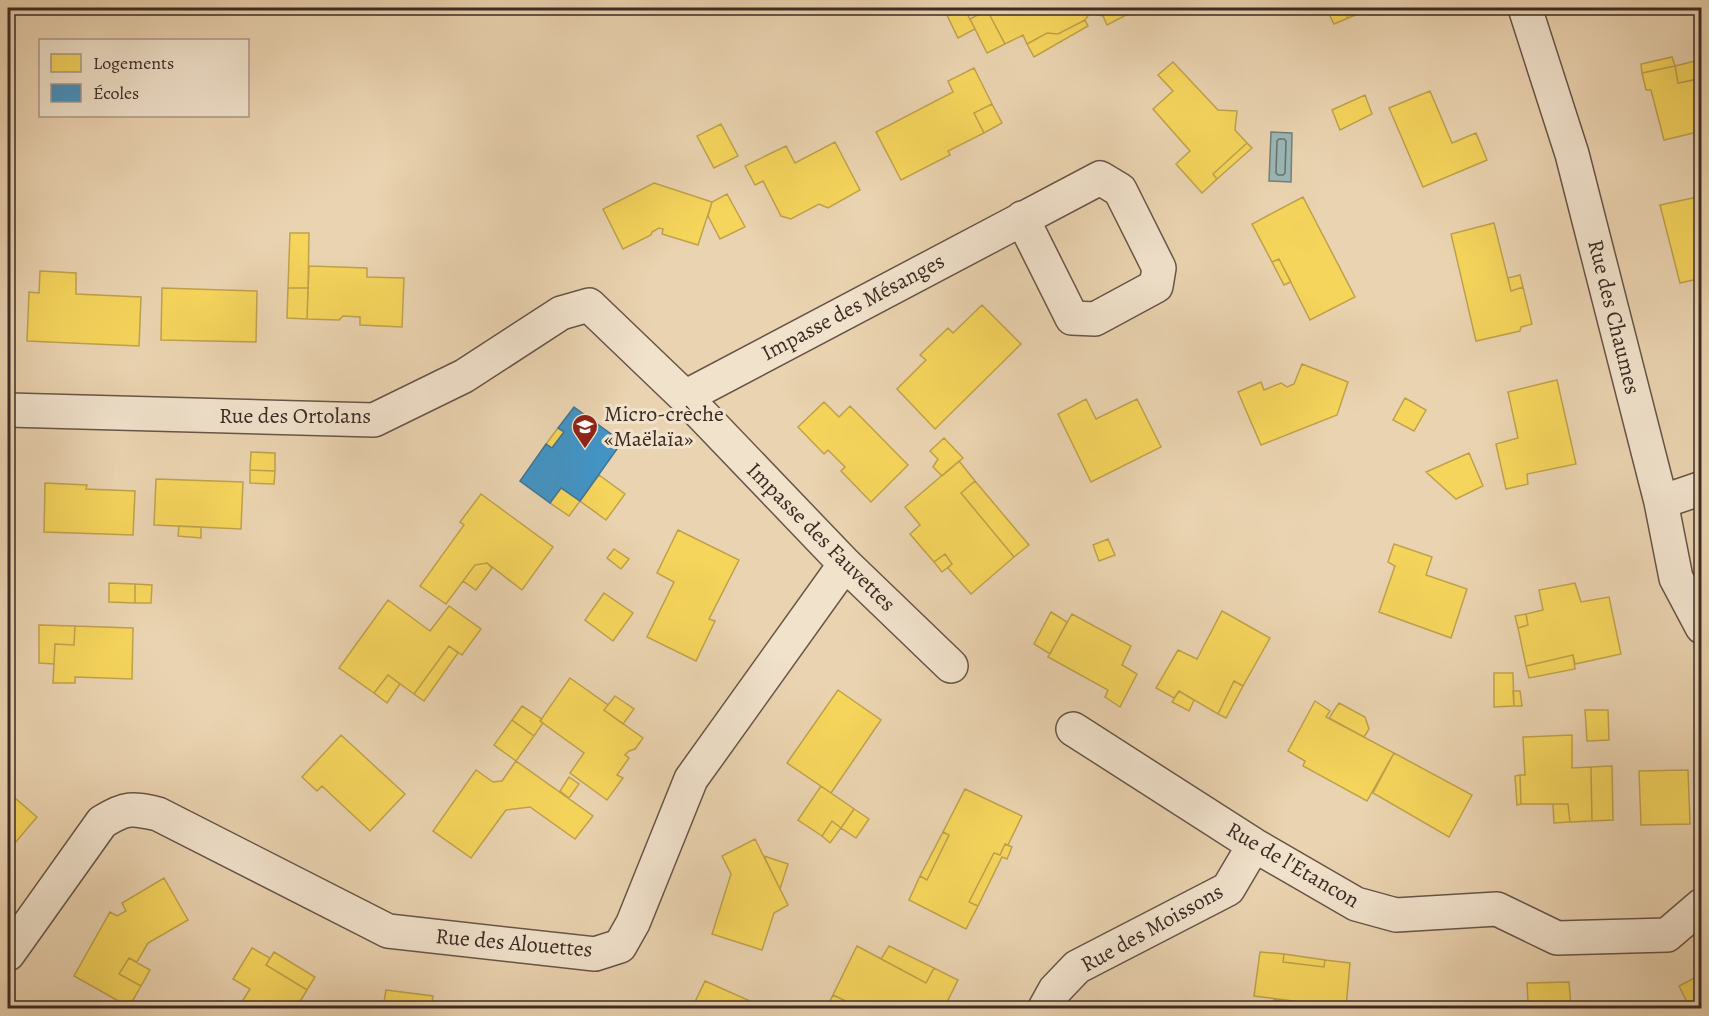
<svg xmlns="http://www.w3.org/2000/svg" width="1709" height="1016" font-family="Alegreya,serif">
<rect width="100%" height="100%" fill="#ead3b0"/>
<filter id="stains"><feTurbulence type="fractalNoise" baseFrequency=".00333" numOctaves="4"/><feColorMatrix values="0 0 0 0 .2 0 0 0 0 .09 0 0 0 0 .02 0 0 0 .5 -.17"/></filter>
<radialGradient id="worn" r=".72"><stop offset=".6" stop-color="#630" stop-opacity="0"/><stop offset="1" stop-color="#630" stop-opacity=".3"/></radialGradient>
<path fill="#9ab6b3" stroke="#747e7a" stroke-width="1.5" d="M 1271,132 L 1292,133 L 1291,182 L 1269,181 Z"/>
<path fill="#f6d55c" stroke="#bea24b" stroke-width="1.5" d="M 947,8 L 964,8 L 975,29 L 958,38 L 944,9 Z
M 992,8 L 1020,8 L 1023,13 L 1033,8 L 1132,8 L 1134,11 L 1107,25 L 1103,16 L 1090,13 L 1085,20 L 1058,34 L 1047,33 L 1027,44 L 1023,35 L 1005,44 L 987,10 Z
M 1326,8 L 1344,8 L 1348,18 L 1334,24 Z
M 1344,8 L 1375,8 L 1348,18 Z
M 987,10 L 1005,44 L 987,53 L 970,19 Z
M 1085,20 L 1088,26 L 1034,57 L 1027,44 L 1047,33 L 1058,34 Z
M 1672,57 L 1675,66 L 1642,73 L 1641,64 Z
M 1695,61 L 1699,79 L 1678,83 L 1675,66 Z
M 1173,62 L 1218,110 L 1237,111 L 1235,130 L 1247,143 L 1213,174 L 1217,179 L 1202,193 L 1176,164 L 1190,151 L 1153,109 L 1173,91 L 1158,75 Z
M 1675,66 L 1678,83 L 1702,78 L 1702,131 L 1664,140 L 1651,90 L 1646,90 L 1642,73 Z
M 974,68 L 992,104 L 974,113 L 984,133 L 948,151 L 950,155 L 901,180 L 876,132 L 953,92 L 948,81 Z
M 1430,91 L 1452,143 L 1476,133 L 1487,160 L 1423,187 L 1389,108 Z
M 1365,95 L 1372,114 L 1340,130 L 1332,110 Z
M 992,104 L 1002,123 L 984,133 L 974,113 Z
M 721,124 L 738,156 L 714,168 L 697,136 Z
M 835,142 L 860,190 L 828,208 L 819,204 L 791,219 L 781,216 L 763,181 L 755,185 L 745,166 L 786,146 L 795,163 Z
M 1247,143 L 1252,148 L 1217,179 L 1213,174 Z
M 654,183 L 712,202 L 698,245 L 662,234 L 663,229 L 659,228 L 652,232 L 651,235 L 623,249 L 603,209 Z
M 727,194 L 745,227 L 720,239 L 708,216 L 712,202 Z
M 1702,196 L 1702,278 L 1680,283 L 1660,205 Z
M 1303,197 L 1355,297 L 1310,320 L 1279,259 L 1272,262 L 1252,224 Z
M 1494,223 L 1511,291 L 1523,287 L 1532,324 L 1521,327 L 1520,331 L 1476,341 L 1451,234 Z
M 290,233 L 309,233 L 308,288 L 288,288 Z
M 1279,259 L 1291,282 L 1284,285 L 1272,262 Z
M 309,266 L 367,268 L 367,277 L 404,278 L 402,327 L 360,325 L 360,317 L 343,316 L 339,320 L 307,319 Z
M 40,271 L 76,273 L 76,294 L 141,297 L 139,346 L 27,341 L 29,292 L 39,293 Z
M 1520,275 L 1523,287 L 1511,291 L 1508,278 Z
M 162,288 L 257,291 L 256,342 L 161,340 Z
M 288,288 L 308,288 L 307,319 L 287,318 Z
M 982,305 L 1021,344 L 935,429 L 897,389 L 926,360 L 920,355 L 948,328 L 953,333 Z
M 1302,364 L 1348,382 L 1337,415 L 1261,445 L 1238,392 L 1261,382 L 1264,390 L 1281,383 L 1287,387 L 1294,384 Z
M 1557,380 L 1576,464 L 1527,474 L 1528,484 L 1506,489 L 1496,444 L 1518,438 L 1508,392 Z
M 1405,398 L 1426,410 L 1414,431 L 1393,420 Z
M 1086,399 L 1096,419 L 1137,399 L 1161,447 L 1091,482 L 1058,414 Z
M 824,402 L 839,417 L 850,406 L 908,465 L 871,502 L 841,471 L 845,467 L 828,450 L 824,454 L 798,427 Z
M 558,428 L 564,432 L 552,448 L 546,444 Z
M 944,438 L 963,458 L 942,476 L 933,467 L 938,459 L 930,451 Z
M 251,452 L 275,453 L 275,471 L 250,470 Z
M 1469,453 L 1483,486 L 1456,499 L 1426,472 Z
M 959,461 L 975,481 L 961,493 L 1014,557 L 971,594 L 948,568 L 952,564 L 945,554 L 934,562 L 910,534 L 920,525 L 905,507 Z
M 250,470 L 275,471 L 274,484 L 250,483 Z
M 599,475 L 625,494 L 606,520 L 580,501 Z
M 156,479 L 243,482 L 241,529 L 154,525 Z
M 975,481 L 1029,545 L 1014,557 L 961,493 Z
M 45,483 L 87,485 L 86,489 L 135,491 L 133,535 L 44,532 Z
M 561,488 L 580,501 L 569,516 L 550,503 Z
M 481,494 L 553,547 L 522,590 L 487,563 L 475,565 L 446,604 L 420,586 L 464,525 L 460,522 Z
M 179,526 L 201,527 L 201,538 L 178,536 Z
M 678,530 L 739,560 L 709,619 L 715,621 L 696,661 L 647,637 L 674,582 L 657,573 Z
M 1108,539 L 1115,555 L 1099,561 L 1093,545 Z
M 1394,544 L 1432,557 L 1426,575 L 1467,589 L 1451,638 L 1379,612 L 1395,566 L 1388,562 Z
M 614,549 L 629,559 L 621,569 L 607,558 Z
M 945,554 L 952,564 L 942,572 L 934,562 Z
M 487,563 L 492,568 L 476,590 L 463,581 L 475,565 Z
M 109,583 L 135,584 L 135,603 L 109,602 Z
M 1575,583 L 1581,602 L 1609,597 L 1621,654 L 1575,664 L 1573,655 L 1526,666 L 1518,628 L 1528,625 L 1526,614 L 1543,610 L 1539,590 Z
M 135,584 L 152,585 L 151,603 L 135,603 Z
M 604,593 L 633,613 L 613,641 L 585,620 Z
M 388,600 L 430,631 L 449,606 L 481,629 L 462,655 L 449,646 L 414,694 L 388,675 L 374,693 L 339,668 Z
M 1222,611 L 1270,638 L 1243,686 L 1234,681 L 1218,714 L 1179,691 L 1174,698 L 1156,688 L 1178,650 L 1197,659 Z
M 1051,612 L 1067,622 L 1050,654 L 1034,644 Z
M 1072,614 L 1131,646 L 1122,665 L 1137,674 L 1120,707 L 1105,697 L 1108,690 L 1048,657 Z
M 1526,614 L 1528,625 L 1518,628 L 1515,616 Z
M 39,625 L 75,626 L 74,645 L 55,644 L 54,664 L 39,663 Z
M 75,626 L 133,628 L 132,679 L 75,677 L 75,683 L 53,683 L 55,644 L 74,645 Z
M 449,646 L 458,653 L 424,701 L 414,694 Z
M 1573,655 L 1575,669 L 1529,678 L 1526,666 Z
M 1494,673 L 1513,673 L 1514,706 L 1494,707 Z
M 388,675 L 400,684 L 387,703 L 374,693 Z
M 570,678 L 608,705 L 604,710 L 643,738 L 635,749 L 629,751 L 625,755 L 629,758 L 617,775 L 623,778 L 607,800 L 570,773 L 584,753 L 540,721 Z
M 1234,681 L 1243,686 L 1226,718 L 1218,714 Z
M 838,690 L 881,720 L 831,793 L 787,763 Z
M 1179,691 L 1194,700 L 1189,711 L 1172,702 Z
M 1513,691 L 1520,691 L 1522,706 L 1514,706 Z
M 615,696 L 634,709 L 623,724 L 604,710 Z
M 1315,701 L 1330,711 L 1326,717 L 1394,753 L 1367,801 L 1303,766 L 1305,761 L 1288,751 Z
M 1339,703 L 1365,717 L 1369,729 L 1364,737 L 1329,718 Z
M 522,706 L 542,719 L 540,721 L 543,723 L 534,736 L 512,720 Z
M 1585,710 L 1608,710 L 1609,740 L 1587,741 Z
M 512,720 L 534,736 L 516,761 L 494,745 Z
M 341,735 L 405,794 L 370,831 L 322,786 L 317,791 L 302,777 Z
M 1572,735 L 1572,768 L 1591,767 L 1592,821 L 1570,822 L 1568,804 L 1521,804 L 1520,775 L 1525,775 L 1523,737 Z
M 1394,753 L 1472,795 L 1449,837 L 1373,793 Z
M 516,761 L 593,816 L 575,839 L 530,807 L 506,810 L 471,858 L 433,831 L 476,770 L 493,782 L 502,781 Z
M 1612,766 L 1613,820 L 1592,821 L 1591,767 Z
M 1688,770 L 1690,824 L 1641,825 L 1639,771 Z
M 1520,775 L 1521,804 L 1517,805 L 1515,776 Z
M 569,777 L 579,784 L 569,798 L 560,791 Z
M 821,786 L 854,809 L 841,828 L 832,821 L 822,836 L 798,820 Z
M 965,789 L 1022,816 L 1008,845 L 1005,844 L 1000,855 L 994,853 L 969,902 L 978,906 L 966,929 L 909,900 L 920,876 L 927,880 L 949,835 L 943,832 Z
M 8,792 L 37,817 L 9,850 L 8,849 Z
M 1553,804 L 1568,804 L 1570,822 L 1554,823 Z
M 854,809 L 869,819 L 856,838 L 841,828 Z
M 832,821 L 841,828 L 830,843 L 822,836 Z
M 943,832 L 949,835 L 927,880 L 920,876 Z
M 755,839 L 788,905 L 774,913 L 762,950 L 712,934 L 731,874 L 722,856 Z
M 1005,844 L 1012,847 L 1007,859 L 1002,857 L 978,906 L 969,902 L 994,853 L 1000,855 Z
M 764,856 L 788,864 L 780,889 Z
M 164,878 L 188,920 L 148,943 L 137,962 L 129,958 L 119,974 L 141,986 L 129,1007 L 74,976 L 110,912 L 117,916 L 126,911 L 122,903 Z
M 857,946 L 926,983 L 934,968 L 958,980 L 944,1008 L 857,1008 L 858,1007 L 833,995 Z
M 889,946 L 934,968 L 926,983 L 881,959 Z
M 252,948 L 270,958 L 266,965 L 307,990 L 296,1008 L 238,1008 L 250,989 L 233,979 Z
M 274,952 L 315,977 L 307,990 L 266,965 Z
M 1260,952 L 1284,954 L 1283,962 L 1324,967 L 1325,960 L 1350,963 L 1346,1008 L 1254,996 Z
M 1284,954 L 1325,960 L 1324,967 L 1283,962 Z
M 129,958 L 150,970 L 141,986 L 119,974 Z
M 1702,974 L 1702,1008 L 1690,1008 L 1679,986 Z
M 705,981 L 757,1004 L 755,1008 L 692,1008 Z
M 1569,982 L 1571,1008 L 1482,1008 L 1482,1003 L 1528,1001 L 1527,983 Z
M 386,990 L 433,996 L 431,1008 L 383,1008 Z
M 833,995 L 858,1007 L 836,1008 L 828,1005 Z
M 1274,1000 L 1313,1004 L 1313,1008 L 1273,1008 Z"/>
<path fill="#4393c3" stroke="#417493" stroke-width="1.5" d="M 574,407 L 622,442 L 580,501 L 561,488 L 550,503 L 520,481 L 546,444 L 552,448 L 564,432 L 558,428 Z"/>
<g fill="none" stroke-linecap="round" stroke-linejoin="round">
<path stroke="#6b706c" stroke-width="1.5" d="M 1279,139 L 1284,139 L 1286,141 L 1285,173 L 1283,175 L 1278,175 L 1276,173 L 1277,141 Z"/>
<defs>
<path id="minor" d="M 1525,8 L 1572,154 L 1661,502 L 1676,578 L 1702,627
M 685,397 L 1100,178 L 1120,190 L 1159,268 L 1156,286 L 1095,319 L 1072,318 L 1022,218
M 8,410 L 374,420 L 464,376 L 561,313 L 589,305 L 685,397 L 845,564 L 951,666
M 1661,502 L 1702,488
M 1073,729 L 1254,845 L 1356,904 L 1396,915 L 1497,909 L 1557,938 L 1667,935 L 1702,905
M 8,954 L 102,822 C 126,807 132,808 158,814 L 388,931 L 595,954 L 620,946 L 633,923 L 691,779 L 845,564
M 1045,1008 L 1055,990 L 1077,967 L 1228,889 L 1254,845"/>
</defs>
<use href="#minor" stroke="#685547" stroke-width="36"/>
<use href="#minor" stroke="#f1e2cc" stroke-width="33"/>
</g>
<defs>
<symbol id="school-pin" viewBox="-11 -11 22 30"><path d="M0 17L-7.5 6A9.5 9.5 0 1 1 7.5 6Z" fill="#8f2418" stroke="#f1e2cc"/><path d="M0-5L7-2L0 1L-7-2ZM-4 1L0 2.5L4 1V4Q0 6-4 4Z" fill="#fff"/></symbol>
</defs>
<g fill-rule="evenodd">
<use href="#school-pin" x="570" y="412" width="30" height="40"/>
</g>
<g text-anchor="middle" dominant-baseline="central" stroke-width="6" stroke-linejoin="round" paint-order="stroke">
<g font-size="22" fill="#3c2b24" stroke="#f1e2cc">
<text transform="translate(853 307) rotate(-28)">Impasse des Mésanges</text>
<text transform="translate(1614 317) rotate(76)">Rue des Chaumes</text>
<text x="295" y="416">Rue des Ortolans</text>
<text transform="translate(821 537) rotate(45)">Impasse des Fauvettes</text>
<text transform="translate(1293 865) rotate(30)">Rue de l'Etancon</text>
<text transform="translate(1152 928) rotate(-29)">Rue des Moissons</text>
<text transform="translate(514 943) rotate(5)">Rue des Alouettes</text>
</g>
<g font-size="22" fill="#3c2b24" stroke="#f1e2cc" text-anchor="start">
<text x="604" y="414">Micro-crèche<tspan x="604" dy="25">«Maëlaïa»</tspan></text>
</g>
</g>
<rect width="1709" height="1016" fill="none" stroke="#ead3b0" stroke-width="30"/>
<rect x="9" y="9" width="1691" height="998" fill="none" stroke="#3c2b24" stroke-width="3"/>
<rect x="15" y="15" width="1679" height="986" fill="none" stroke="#3c2b24" stroke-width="1.5"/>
<rect x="39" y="39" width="210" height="78" fill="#f1e2cc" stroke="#a99989" stroke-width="1.5"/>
<rect x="51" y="54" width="30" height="18" fill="#f6d55c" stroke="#a99989" stroke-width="1.5"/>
<text x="93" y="69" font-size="18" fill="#3c2b24">Logements</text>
<rect x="51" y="84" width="30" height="18" fill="#4393c3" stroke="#a99989" stroke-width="1.5"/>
<text x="93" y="99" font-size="18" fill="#3c2b24">Écoles</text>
<rect width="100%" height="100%" filter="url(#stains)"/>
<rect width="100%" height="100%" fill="url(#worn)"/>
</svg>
